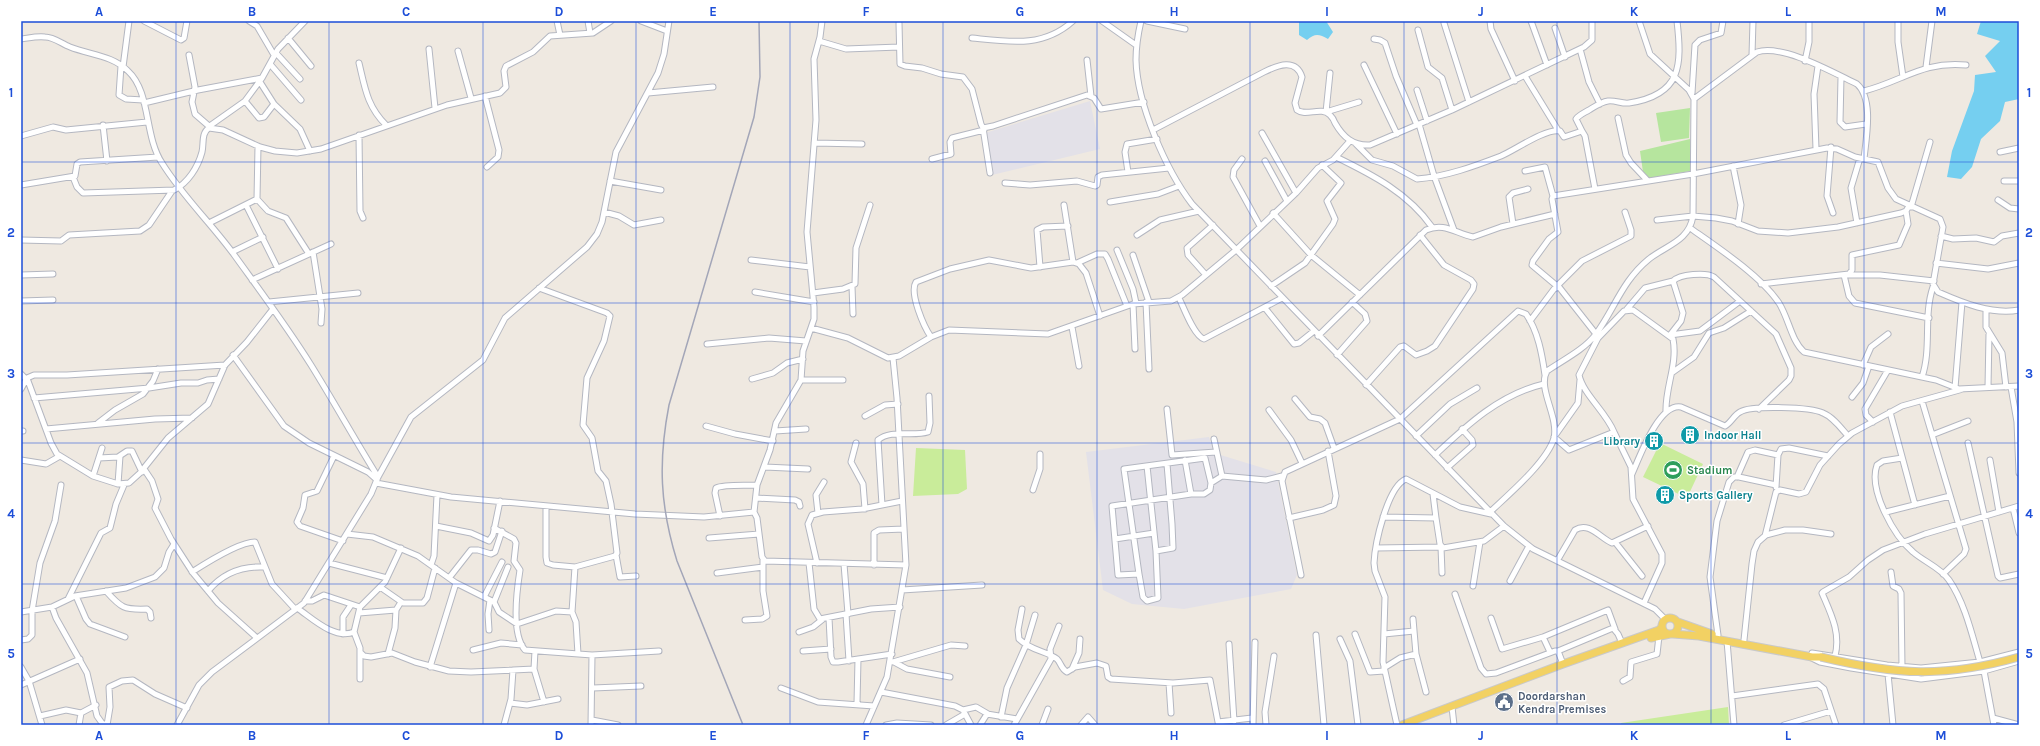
<svg xmlns="http://www.w3.org/2000/svg" width="2040" height="746" font-family="Karla,sans-serif">
<rect width="100%" height="100%" fill="#efe9e1"/>
<path fill="#e3e1e8" d="M 1090,101 L 1100,149 L 992,175 L 985,133 Z
M 1209,437 L 1214,453 L 1276,472 L 1297,575 L 1291,589 L 1184,609 L 1132,604 L 1103,590 L 1086,452 Z"/>
<path fill="#b6e59e" d="M 1690,108 L 1689,138 L 1661,142 L 1656,113 Z
M 1690,139 L 1691,171 L 1649,178 L 1643,172 L 1640,151 Z"/>
<path fill="#c9ec9a" d="M 1660,443 L 1703,464 L 1687,498 L 1643,477 Z
M 916,448 L 965,450 L 967,489 L 958,494 L 913,496 Z
M 1728,707 L 1729,725 L 1621,725 L 1621,723 Z"/>
<path fill="#75cff0" d="M 1299,21 L 1326,21 L 1333,32 L 1328,39 C 1319,34 1315,33 1307,40 L 1299,35 Z
M 1981,21 L 2017,21 L 2019,32 L 2019,99 L 2005,102 L 2000,121 L 1981,139 L 1972,167 L 1961,179 L 1947,177 L 1952,151 L 1974,91 L 1975,75 L 1996,72 L 1985,56 L 2000,41 L 1977,34 Z"/>
<g fill="none" stroke-linecap="round" stroke-linejoin="round">
<defs>
<path id="minor" d="M 144,21 L 181,40 L 184,38 L 187,21
M 249,21 L 257,26 L 274,55
M 557,21 L 560,35
M 588,21 L 590,33
M 641,21 L 667,31
M 1102,21 L 1136,45
M 1141,21 C 1138,34 1136,47 1136,60 C 1137,104 1166,170 1192,204 L 1504,526 L 1533,549 L 1655,609 L 1665,619
M 1147,21 L 1185,29
M 1490,21 L 1491,29 L 1515,81
M 1531,21 L 1547,65
M 1898,21 L 1898,42 L 1903,77
M 899,23 L 900,64 L 905,66 L 922,68 L 941,74 L 963,77 L 972,89 L 981,124 L 983,128 L 993,126 L 1087,95 L 1094,98 L 1101,109 L 1144,102
M 1444,23 L 1469,102
M 1555,28 L 1565,57
M 1418,30 L 1428,67 L 1442,78 L 1452,110
M 288,38 L 311,66
M 972,38 C 1010,42 1043,48 1073,21
M 21,39 C 29,38 37,36 45,37 C 54,37 62,44 70,47 C 90,55 112,55 128,71 C 151,92 144,136 162,163 C 183,197 212,224 235,256 C 261,292 288,328 311,365 C 334,402 355,440 378,477
M 1374,39 L 1380,40 L 1385,43 L 1396,76 L 1417,125
M 819,41 L 846,49 L 899,47
M 429,49 L 435,108
M 1580,49 L 1589,82 L 1600,104
M 458,51 L 471,98
M 276,53 L 300,79
M 189,55 L 195,87 L 192,102 L 195,114 L 210,127
M 1752,55 L 1753,21
M 1087,60 L 1091,96
M 1805,61 L 1809,42 L 1809,21
M 359,63 C 365,88 367,106 386,125
M 270,64 L 301,100
M 1364,65 L 1397,134
M 121,66 L 119,95 L 126,99 L 143,100
M 123,67 L 129,21
M 1926,67 L 1932,21
M 1330,73 L 1326,112 L 1359,102
M 1525,76 L 1558,130
M 1841,77 L 1840,122 L 1845,127 L 1866,124
M 260,82 L 274,104 L 300,129 L 310,151
M 1417,90 L 1427,121
M 1864,91 C 1903,81 1922,61 1966,65
M 648,93 L 713,87
M 1692,93 L 1695,45 L 1700,40 L 1721,33 L 1723,21
M 485,96 L 499,150 L 498,157 L 487,167
M 1694,99 L 1757,52 C 1783,44 1832,72 1857,84 C 1874,99 1866,138 1864,159
M 245,101 L 259,118 L 264,117 L 274,104
M 144,103 L 198,90 L 262,78
M 1618,118 L 1626,155 L 1631,163 L 1647,180
M 1419,124 L 1434,176 L 1454,230
M 103,125 L 107,161
M 209,128 L 211,125 L 245,101 L 262,78 L 278,49 L 305,21
M 983,128 L 990,173
M 1153,130 L 1264,72 C 1278,65 1296,58 1302,77 L 1295,103 L 1297,110 C 1306,117 1321,106 1330,115 C 1332,117 1334,120 1335,123 C 1343,137 1353,146 1370,145 L 1452,110 L 1584,47 L 1592,40 L 1592,21
M 1582,131 L 1576,119 C 1579,115 1584,113 1589,110 C 1594,107 1601,102 1608,101 C 1615,100 1622,104 1629,103 C 1682,95 1682,65 1677,21
M 1262,133 L 1296,193
M 359,135 L 360,211 L 363,218
M 21,136 L 53,127 L 66,130 L 147,122
M 814,143 L 862,144
M 1356,144 L 1372,160 L 1393,166 L 1417,179 C 1445,177 1475,166 1501,156 C 1515,150 1546,128 1560,131 L 1564,137 L 1582,131 L 1585,136 L 1595,189
M 1831,147 L 1827,196 L 1833,213
M 1816,149 L 1814,94 L 1818,66
M 2000,152 L 2019,148
M 1336,157 C 1373,175 1408,193 1432,227
M 932,159 L 951,154 L 950,142 L 952,138 L 984,130
M 1242,159 L 1234,170 L 1233,177 L 1260,226
M 1265,161 L 1287,201
M 1733,166 L 1741,205 L 1738,224
M 1525,171 L 1545,167 L 1553,196
M 1128,172 L 1125,152 L 1127,144 L 1157,139
M 73,177 L 77,187 L 83,193 L 174,190 C 188,183 198,167 202,152 C 204,144 201,133 209,128 L 223,130 L 260,147 L 275,151 L 297,153 L 321,149 L 447,105 L 500,93 L 506,87 L 504,71 L 506,66 L 533,52 L 550,36 L 593,33 L 611,21
M 610,181 L 661,190
M 2004,181 L 2019,181
M 1005,183 L 1030,185 L 1077,181 L 1095,186 L 1097,185 L 1098,177 L 1102,175 L 1169,168
M 21,185 L 75,176 L 77,164 L 80,162 L 158,157
M 257,199 L 268,211 L 286,218 L 309,254
M 1998,200 L 2010,208 L 2019,209
M 1110,202 L 1158,194 L 1179,186
M 246,205 L 278,269
M 1064,205 L 1073,262
M 1911,207 L 1930,142
M 604,212 L 619,216 L 634,225 L 661,220
M 1273,213 L 1311,255 L 1360,295
M 1657,220 L 1693,216 L 1716,218 L 1732,221 L 1758,231 L 1788,233 L 1838,227 L 1901,213 L 1906,211 L 1909,206
M 209,223 L 257,199 L 258,146
M 1857,223 L 1851,188 L 1860,158
M 1513,224 L 1509,197 L 1513,193 L 1528,189
M 1690,228 C 1717,247 1761,276 1779,303 C 1789,319 1791,340 1804,352 L 1936,380 L 1959,389 L 2019,386
M 1137,235 L 1160,220 L 1199,211
M 1941,236 L 1953,239 L 1976,238 L 1994,242 L 2002,236 L 2019,233
M 21,240 L 61,241 L 69,235 L 140,231 L 149,225 L 172,191
M 1117,250 L 1133,289 L 1136,303
M 232,252 L 263,237
M 313,252 L 322,309 L 321,323
M 1133,255 L 1149,302
M 751,260 L 810,267
M 1077,263 L 1097,254 L 1105,254 L 1108,259 L 1127,306
M 1936,263 L 1988,269 L 2019,263
M 1040,267 L 1037,230 L 1043,227 L 1068,226
M 21,275 L 53,274
M 1206,275 L 1188,255 L 1187,248 L 1213,225
M 252,280 L 331,244
M 1761,284 L 1849,274 L 1852,270 L 1852,255 L 1899,245 L 1908,224 L 1906,211
M 852,286 L 853,314
M 1271,286 L 1305,263 L 1333,224 L 1335,219 L 1327,201 L 1341,183 L 1322,165
M 1557,286 L 1532,265 L 1533,261 L 1549,239 L 1558,232 L 1552,199 L 1553,196 L 1693,174 L 1827,148 L 1837,149 L 1855,157 L 1878,162 L 1888,188 L 1896,199 L 1940,219 L 1943,227 L 1933,284 L 1938,292 C 1963,303 1992,315 2019,310
M 1556,287 L 1582,261 L 1631,236 L 1631,230 L 1625,212
M 539,288 L 607,313 L 610,316 L 604,341 L 587,378 L 583,425 L 592,438 L 598,471 L 606,481 L 611,504 L 617,553 L 615,556 L 575,567 L 572,612
M 755,292 L 814,302
M 813,293 L 843,289 L 855,284 L 856,248 L 870,205
M 1179,298 C 1184,308 1194,336 1204,339 L 1282,298
M 21,301 L 53,300
M 269,302 L 358,293
M 1146,302 L 1149,369
M 1133,304 L 1135,349
M 1265,308 L 1294,344 L 1299,343 L 1314,331
M 1627,309 L 1645,288 L 1673,281
M 1986,309 L 1986,327 L 2002,353 L 2006,387
M 1929,318 L 1855,303 L 1849,296 L 1844,275 L 1880,275 L 1934,281
M 1530,321 L 1554,289 L 1559,287 L 1596,334
M 1072,327 L 1079,366
M 811,328 L 848,338 L 888,358 L 899,356 L 931,337 L 949,330 L 1048,334 L 1133,304 L 1171,301 L 1182,295 L 1236,250 L 1296,193 L 1318,168 L 1333,160 L 1350,141
M 1670,335 L 1681,321 L 1683,313 L 1673,281 C 1680,274 1706,272 1714,277 L 1776,334 L 1791,368 L 1791,376 L 1789,380 L 1759,409
M 1670,335 L 1700,331 L 1740,301
M 1318,336 L 1426,230 C 1444,222 1455,233 1473,237 L 1501,227 L 1555,214
M 931,337 C 924,327 909,293 916,282 L 950,269 L 989,260 L 1031,268 L 1073,262 L 1079,264 L 1086,273 L 1100,316
M 707,344 L 769,338 L 806,341
M 233,355 L 284,426 L 309,443 L 368,472 L 377,480
M 1337,355 L 1367,321 L 1365,314 L 1352,302
M 1863,365 L 1871,347 L 1888,334
M 1673,372 L 1694,357 L 1709,333 L 1724,328 L 1751,311
M 21,374 L 28,381 L 51,443 L 57,454 L 93,476 L 118,484 L 129,483 L 140,473 L 168,438 L 208,404 L 225,365 L 247,342 L 273,309
M 1922,377 C 1932,348 1923,316 1933,287
M 752,379 L 773,373 L 787,363 L 803,359
M 801,380 L 843,380
M 1580,380 L 1578,403 L 1554,437 L 1569,450 L 1614,432 L 1631,467 L 1633,499 L 1662,554 L 1662,563 L 1644,603
M 1366,385 L 1400,347 L 1404,346 L 1416,355 L 1427,351 L 1435,346 L 1473,289 L 1474,284 L 1471,280 L 1444,265 L 1420,235
M 1988,387 L 1989,334
M 2011,387 L 2017,422 L 2019,473
M 1955,388 L 1962,302
M 21,389 L 27,378 L 34,375 L 67,375 L 225,365
M 1852,397 L 1863,383 L 1869,366
M 34,398 L 149,388 L 181,383 L 198,383 L 207,380 L 219,379
M 1295,399 L 1310,417 L 1320,419 L 1325,423 L 1334,448
M 1922,401 L 1966,549 L 1964,554 L 1943,574
M 1167,409 L 1172,455 L 1216,452
M 1269,410 L 1291,440 L 1302,463
M 1890,412 L 1915,505
M 865,416 L 885,405 L 898,404
M 1873,422 L 1866,415 L 1865,409 L 1888,370
M 98,423 L 115,410 L 143,394 L 153,381 L 158,369
M 706,426 L 735,434 L 773,441
M 46,429 L 155,419 L 192,418
M 21,431 L 23,431
M 775,431 L 806,429
M 1614,432 C 1606,412 1583,394 1579,375 L 1598,338 L 1624,311 L 1633,310 L 1673,339 C 1678,364 1665,387 1666,412
M 1932,435 L 1968,421
M 1416,436 L 1450,404 L 1477,388
M 1214,439 L 1222,476 L 1266,480 L 1282,476
M 856,443 L 851,462 L 863,484 L 865,509
M 1968,443 L 1998,576 L 2000,578 L 2019,574
M 1435,455 C 1467,425 1500,394 1544,384
M 334,456 L 317,491 L 305,495 L 303,508 L 297,522 L 300,526 L 343,541
M 99,458 L 118,457 L 127,451 L 132,451 L 142,472
M 1902,458 L 1883,461 L 1877,465 C 1868,490 1894,536 1913,552 C 1923,561 1941,568 1949,580 C 1965,603 1972,635 1980,662
M 21,460 L 46,464 L 60,456
M 1990,460 L 1999,512
M 1147,466 L 1156,551 L 1173,548 L 1172,524 L 1167,464
M 765,467 L 808,469
M 1447,468 L 1473,445 L 1472,440 L 1462,429
M 144,469 L 152,481 L 158,499 L 155,508 L 171,539 L 193,573 L 218,603 L 257,638
M 1632,474 C 1640,456 1659,403 1681,407 L 1725,426 C 1731,423 1734,415 1740,412 C 1752,405 1811,407 1823,413 C 1833,417 1841,428 1848,436
M 93,476 L 102,448
M 1737,477 L 1748,452 L 1755,450 L 1778,455
M 376,483 L 451,497 L 635,514 L 704,517 L 754,512 L 757,518 L 762,557 L 765,561 L 906,565
M 1211,483 L 1222,476
M 118,484 L 120,456
M 1776,487 L 1778,455 L 1781,449 L 1789,448 L 1828,456
M 1033,490 L 1040,469 L 1040,454
M 1433,494 L 1436,518
M 756,498 L 795,500 L 799,502 L 800,506
M 882,505 L 878,440 C 891,429 913,437 928,432 L 930,423 L 929,396
M 546,506 L 546,557 L 547,563 L 553,565 L 575,567
M 2013,508 L 2019,533
M 754,512 L 757,485 L 770,450 L 776,423 L 801,380 L 803,351 L 814,319 L 814,307 L 807,232 L 816,120 L 814,59 L 820,37 L 822,21
M 1490,512 C 1508,495 1547,462 1554,438 C 1559,417 1537,388 1547,371 C 1563,360 1584,350 1596,334 C 1615,308 1622,281 1649,259 C 1667,245 1689,241 1693,216 L 1694,99 L 1689,90 L 1650,54 L 1639,21
M 1886,512 L 1950,496
M 818,513 L 816,495 L 824,482
M 720,516 L 715,493 L 716,488 C 725,484 746,486 757,485
M 1383,517 L 1436,518 L 1440,544 L 1443,548 L 1484,541 L 1504,526
M 1289,518 L 1323,510 L 1334,505 L 1336,496 L 1328,451
M 436,526 L 471,533 L 489,541 L 493,535 L 500,501
M 494,528 L 514,539 L 516,543 L 514,561 L 520,570 C 517,589 511,634 525,650 L 592,655 L 659,651
M 347,534 L 373,537 L 418,556 L 456,583 L 494,602 L 499,612 L 517,624 L 556,611 L 572,612 L 576,622 L 578,654
M 1765,536 L 1776,492 L 1780,490 L 1799,494 L 1806,492 L 1820,465 L 1839,444 L 1852,433 L 1902,406 L 1963,389
M 709,538 L 759,534
M 1115,539 L 1154,533
M 1615,542 L 1642,576
M 1376,548 L 1441,547 L 1442,573
M 1156,551 L 1158,598 L 1147,601 L 1143,597 L 1139,574 L 1118,575 L 1112,506 L 1191,494 L 1185,460
M 616,555 L 620,577 L 636,576
M 1557,561 L 1575,530 C 1589,521 1600,538 1612,543 L 1648,526
M 329,563 L 387,578
M 809,563 L 814,609 L 820,619 L 871,609 L 900,607
M 817,563 L 808,524 L 812,515 L 823,512 L 862,509 L 902,501
M 844,564 L 848,614
M 431,565 L 434,556 L 437,495
M 874,565 L 874,533 L 879,530 L 904,529
M 192,572 C 206,563 239,542 255,542 L 272,584 L 295,609
M 1891,572 L 1893,586 L 1899,589 L 1901,593 L 1902,667
M 717,573 L 763,567
M 1139,574 L 1124,469 L 1205,458 L 1211,483 L 1210,490 L 1204,494 L 1191,494
M 1301,575 L 1282,481 L 1285,472 L 1400,419 L 1518,311 L 1526,314 C 1538,331 1542,354 1545,375
M 449,578 L 471,550 L 478,550 L 491,554 L 495,552 L 502,531
M 1510,581 L 1529,546
M 1473,586 L 1480,542
M 380,587 L 403,603 L 423,603 L 427,598 L 435,568
M 902,590 L 982,585
M 106,591 C 121,608 124,610 147,609 L 150,612 L 151,618
M 208,591 C 222,574 242,566 264,567
M 1455,594 L 1481,668 L 1486,674 L 1496,673 L 1555,651 L 1558,651 L 1563,664
M 76,596 L 86,619 L 90,624 L 125,637
M 484,597 L 502,562
M 68,599 L 101,533 L 110,528 L 116,504 L 124,485
M 305,601 L 312,601 L 324,595 L 360,607 L 385,582 L 401,548
M 494,602 L 508,567
M 52,607 L 56,618 L 87,673 L 97,716 L 102,723 L 106,725
M 297,608 C 312,618 334,640 354,632 L 360,607
M 1022,609 L 1018,630 L 1019,639 C 1031,651 1047,651 1057,659 C 1061,663 1061,669 1067,672 L 1075,667 L 1097,663 L 1106,666 L 1108,677 L 1111,679 L 1173,683 L 1210,680 L 1218,722 L 1252,718
M 21,612 L 52,607 L 75,596 L 126,588 L 155,577 L 164,568 L 169,552 L 174,544
M 359,613 L 396,610 L 401,602
M 846,614 L 849,661
M 829,618 L 831,657 L 833,662 L 838,662 L 892,654
M 1491,618 L 1502,649 L 1543,637 L 1550,652
M 745,620 L 762,619 L 767,616 L 763,591 L 763,560
M 489,630 L 488,614 L 490,600
M 354,632 L 360,648 L 360,679
M 799,632 L 813,627 L 823,619
M 343,634 L 343,617 L 351,605
M 1355,634 L 1370,672 L 1384,671
M 1384,634 L 1414,631
M 1316,635 L 1324,725
M 1718,635 L 1710,577 L 1717,521 L 1729,482 L 1734,477 L 1739,477 L 1776,485
M 1543,637 L 1608,610 L 1615,629
M 1340,639 L 1350,661 L 1358,725
M 21,640 L 28,639 L 32,635 L 32,611 L 40,563 L 55,521 L 61,485
M 1744,640 L 1752,564 L 1754,551 L 1758,542 L 1766,535 L 1785,530 L 1803,530 L 1831,534
M 1727,641 L 1734,725
M 1229,644 L 1234,721
M 473,650 L 501,643 L 522,645
M 803,651 L 831,649
M 1558,651 L 1613,628 L 1618,634 L 1622,643
M 361,653 L 364,656 L 371,657 L 392,653 L 415,662 L 449,671 L 471,672 L 534,669 L 535,651
M 1812,653 L 1887,665 L 1921,668 L 1980,662 L 2019,652
M 388,654 L 395,628 L 396,610
M 1416,654 L 1426,692
M 1835,656 C 1841,633 1831,614 1822,593 L 1823,592 L 1849,577 L 1868,560 L 1883,550 L 1925,534 L 2019,506
M 1812,658 L 1820,662 L 1851,668 L 1921,679 L 1984,671 L 2019,661
M 890,661 L 893,662 L 951,645 L 965,646
M 894,662 L 907,669 L 950,677
M 21,667 L 29,681 L 42,725
M 430,667 L 456,583
M 1384,668 L 1400,658 L 1416,654 L 1413,619
M 534,669 L 544,702
M 1072,669 L 1079,653 L 1080,639
M 1984,671 L 1994,725
M 1888,674 L 1893,725
M 1623,681 L 1630,677 L 1631,662 L 1657,654 L 1659,636
M 1169,683 L 1171,713
M 21,685 L 80,659
M 593,688 L 641,686
M 781,688 L 818,702 L 874,706
M 881,692 L 955,706 L 963,710 L 971,725
M 1732,696 L 1818,684 L 1824,689 L 1836,725
M 510,703 L 527,705 L 558,699
M 857,703 L 858,659
M 1452,707 L 1454,725
M 963,710 L 976,707 L 988,714
M 40,716 L 66,710 L 81,713
M 1001,717 L 1007,688 L 1026,645 L 1035,615
M 1993,718 L 2019,725
M 592,720 L 618,725
M 79,725 L 81,713 L 96,705
M 107,725 L 110,707 L 109,687 L 122,681 L 133,680 L 155,694 L 187,708
M 177,725 L 199,685 L 212,672 L 304,603 L 371,494 L 378,477 L 411,417 L 483,360 L 505,318 L 587,247 L 597,234 L 602,222 L 616,152 L 658,73 L 664,54 L 669,21
M 504,725 L 511,699 L 513,670
M 591,725 L 592,655
M 866,725 L 887,677 L 906,565 L 897,398 L 893,358
M 886,725 L 897,723 L 931,725
M 946,725 L 965,714
M 980,725 L 987,714 L 1017,719
M 1014,725 L 1051,659 L 1050,649 L 1059,626
M 1042,725 L 1048,709
M 1081,725 L 1088,717 L 1095,725
M 1253,725 L 1255,642
M 1266,725 L 1265,712 L 1274,656
M 1397,725 L 1383,662 L 1385,597 L 1375,571 L 1374,563 C 1375,544 1387,487 1406,479 L 1460,507 L 1491,514
M 1784,725 L 1831,711"/>
<path id="major" d="M1662 626a8 8 0 1 1 16 0a8 8 0 1 1-16 0Z
M 1678,622 L 1712,634
M 1673,634 L 1699,636 L 1812,657 L 1821,657
M 1651,638 L 1670,634
M 1402,725 L 1563,664 L 1659,630 L 1662,627"/>
</defs>
<use href="#minor" stroke="#b4b7c1" stroke-width="7"/>
<use href="#major" stroke="#c9c9c9" stroke-width="9"/>
<use href="#minor" stroke="#fff" stroke-width="5"/>
<use href="#major" stroke="#f2d163" stroke-width="7"/>
<path stroke="#a3a6b8" stroke-width="1.5" d="M 743,725 L 677,561 C 660,506 658,462 669,405 L 754,117 L 760,77 L 759,21"/>
<defs>
<path id="major-bridge" d="M 1821,657 C 1896,675 1945,678 2019,657"/>
</defs>
<use href="#major-bridge" stroke="#c9c9c9" stroke-width="9" stroke-linecap="butt"/>
<use href="#major-bridge" stroke="#f2d163" stroke-width="7"/>
</g>
<path fill="none" stroke="#1d4ed8" stroke-width="1" stroke-opacity="0.55" d="M 176,21 L 176,725M 329,21 L 329,725M 483,21 L 483,725M 636,21 L 636,725M 790,21 L 790,725M 943,21 L 943,725M 1097,21 L 1097,725M 1250,21 L 1250,725M 1404,21 L 1404,725M 1557,21 L 1557,725M 1711,21 L 1711,725M 1864,21 L 1864,725M 21,162 L 2019,162M 21,303 L 2019,303M 21,443 L 2019,443M 21,584 L 2019,584"/>
<defs>
<symbol id="building-disc" viewBox="-11 -11 22 22"><circle r="9.5" fill="#0f9aa8" stroke="#fff"/><path d="M-4-6H4V6H1V3H-1V6H-4ZM-2.5-4.3h1.7v1.8h-1.7ZM.8-4.3h1.7v1.8H.8ZM-2.5-1h1.7V.8h-1.7ZM.8-1h1.7V.8H.8Z" fill="#fff"/></symbol>
<symbol id="stadium-disc" viewBox="-11 -11 22 22"><circle r="9.5" fill="#2e9e5b" stroke="#fff"/><path d="M0-5a6.5 5 0 1 0 0 10a6.5 5 0 1 0 0-10ZM-3.5-1.8h7v3.6h-7Z" fill="#fff"/></symbol>
<symbol id="civic-disc" viewBox="-11 -11 22 22"><circle r="9.5" fill="#5c6f8a" stroke="#fff"/><path d="M-.6-6.5H3V-4.5H.6V-3L4-1V1h2V6H-6V1h2V-1L-.6-3ZM-1.2 2.5V6h2.4V2.5Z" fill="#fff"/></symbol>
</defs>
<g fill-rule="evenodd">
<use href="#building-disc" x="1679" y="424" width="22" height="22"/>
<use href="#building-disc" x="1643" y="430" width="22" height="22"/>
<use href="#stadium-disc" x="1662" y="459" width="22" height="22"/>
<use href="#building-disc" x="1654" y="484" width="22" height="22"/>
<use href="#civic-disc" x="1493" y="691" width="22" height="22"/>
</g>
<g text-anchor="middle" dominant-baseline="central" stroke-width="3" stroke-linejoin="round" paint-order="stroke">
<g font-size="11" font-weight="bold" fill="#0d838f" stroke="#fff" text-anchor="start">
<text x="1704" y="435">Indoor Hall</text>
<text x="1640" y="441" text-anchor="end">Library</text>
<text x="1679" y="495">Sports Gallery</text>
</g>
<g font-size="11" font-weight="bold" fill="#27864d" stroke="#fff" text-anchor="start">
<text x="1687" y="470">Stadium</text>
</g>
<g font-size="11" font-weight="bold" fill="#4e5e75" stroke="#fff" text-anchor="start">
<text x="1518" y="696">Doordarshan<tspan x="1518" dy="13">Kendra Premises</tspan></text>
</g>
</g>
<rect width="2040" height="746" fill="none" stroke="#ffffff" stroke-width="44"/>
<rect x="22" y="22" width="1996" height="702" fill="none" stroke="#1d4ed8" stroke-width="1.5"/>
<g font-size="13" text-anchor="middle" font-weight="bold" fill="#1d4ed8">
<text x="99" y="16">A</text>
<text x="252" y="16">B</text>
<text x="406" y="16">C</text>
<text x="559" y="16">D</text>
<text x="713" y="16">E</text>
<text x="866" y="16">F</text>
<text x="1020" y="16">G</text>
<text x="1174" y="16">H</text>
<text x="1327" y="16">I</text>
<text x="1481" y="16">J</text>
<text x="1634" y="16">K</text>
<text x="1788" y="16">L</text>
<text x="1941" y="16">M</text>
<text x="11" y="97">1</text>
<text x="2029" y="97">1</text>
<text x="11" y="237">2</text>
<text x="2029" y="237">2</text>
<text x="11" y="378">3</text>
<text x="2029" y="378">3</text>
<text x="11" y="518">4</text>
<text x="2029" y="518">4</text>
<text x="11" y="658">5</text>
<text x="2029" y="658">5</text>
<text x="99" y="740">A</text>
<text x="252" y="740">B</text>
<text x="406" y="740">C</text>
<text x="559" y="740">D</text>
<text x="713" y="740">E</text>
<text x="866" y="740">F</text>
<text x="1020" y="740">G</text>
<text x="1174" y="740">H</text>
<text x="1327" y="740">I</text>
<text x="1481" y="740">J</text>
<text x="1634" y="740">K</text>
<text x="1788" y="740">L</text>
<text x="1941" y="740">M</text>
</g>
</svg>
